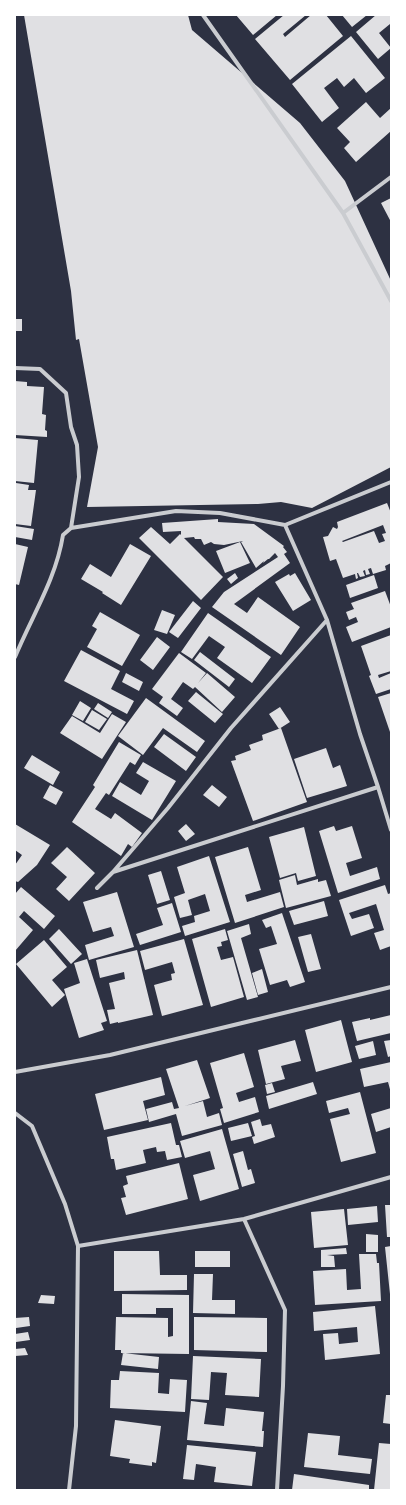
<svg xmlns="http://www.w3.org/2000/svg" width="406" height="1505" font-family="Jost,sans-serif">
<rect width="100%" height="100%" fill="#2d3142"/>
<path fill="#e0e0e3" fill-rule="evenodd" d="M 24,15 L 188,15 L 192,30 L 300,123 L 345,181 L 391,281 L 391,467 L 312,508 L 281,502 L 258,504 L 87,507 L 98,447 L 79,339 L 76,340 L 71,291 Z
M 236,15 L 277,15 L 253,35 Z
M 284,15 L 306,15 L 283,34 L 285,37 L 311,15 L 326,15 L 343,36 L 290,80 L 255,39 Z
M 342,15 L 367,15 L 352,27 Z
M 376,15 L 391,15 L 391,25 L 390,24 L 379,33 L 391,48 L 378,59 L 356,32 Z
M 351,36 L 385,78 L 366,93 L 354,78 L 344,87 L 337,78 L 324,88 L 339,108 L 322,122 L 292,84 Z
M 366,102 L 380,118 L 391,108 L 391,131 L 356,162 L 344,148 L 350,142 L 337,128 Z
M 391,198 L 391,222 L 381,203 Z
M 15,319 L 22,319 L 22,331 L 15,331 Z
M 15,381 L 27,382 L 27,386 L 44,387 L 42,414 L 46,415 L 45,430 L 47,431 L 47,437 L 15,435 Z
M 15,438 L 38,440 L 34,483 L 15,481 Z
M 16,483 L 29,485 L 28,490 L 36,490 L 31,526 L 15,524 L 15,491 Z
M 387,503 L 391,513 L 391,563 L 385,566 L 386,570 L 373,574 L 371,568 L 368,569 L 370,574 L 366,575 L 365,570 L 363,571 L 365,576 L 360,577 L 358,573 L 357,573 L 358,578 L 356,579 L 355,574 L 343,578 L 336,559 L 330,561 L 323,537 L 328,536 L 333,527 L 337,529 L 338,527 L 337,522 ZM 383,525 L 386,533 L 382,534 L 385,541 L 379,543 L 374,531 L 343,542 L 342,541 Z
M 218,519 L 218,522 L 254,524 L 284,546 L 283,547 L 287,552 L 284,554 L 290,563 L 234,604 L 247,613 L 258,597 L 300,627 L 281,655 L 212,607 L 224,592 L 278,557 L 275,553 L 269,559 L 268,559 L 263,563 L 264,561 L 256,568 L 241,542 L 243,541 L 224,545 L 214,544 L 211,542 L 204,545 L 201,539 L 195,539 L 194,537 L 184,538 L 223,577 L 201,600 L 139,538 L 151,527 L 170,544 L 180,534 L 181,535 L 181,531 L 163,532 L 162,523 Z
M 15,526 L 34,529 L 32,540 L 15,537 Z
M 240,542 L 250,563 L 225,573 L 216,551 Z
M 15,544 L 28,547 L 19,585 L 15,584 Z
M 130,544 L 151,556 L 121,605 L 102,593 L 103,592 L 81,579 L 90,564 L 111,577 Z
M 235,573 L 238,578 L 231,584 L 227,579 Z
M 295,573 L 311,600 L 293,611 L 275,582 L 289,574 L 290,576 Z
M 374,575 L 378,588 L 350,598 L 346,585 Z
M 385,591 L 391,607 L 391,627 L 352,642 L 346,627 L 358,622 L 356,617 L 349,620 L 346,612 L 354,609 L 351,603 Z
M 193,601 L 201,608 L 178,638 L 169,632 Z
M 162,610 L 175,615 L 167,634 L 154,630 Z
M 100,612 L 140,635 L 122,666 L 87,647 L 97,629 L 92,626 Z
M 208,613 L 271,657 L 252,683 L 217,658 L 225,647 L 209,636 L 192,659 L 181,652 Z
M 391,635 L 391,671 L 378,675 L 379,678 L 391,673 L 391,689 L 376,694 L 369,676 L 371,675 L 361,646 Z
M 157,637 L 170,647 L 153,670 L 140,660 Z
M 81,650 L 120,671 L 111,689 L 134,701 L 127,714 L 64,681 Z
M 200,652 L 235,679 L 229,687 L 194,660 Z
M 179,653 L 206,673 L 198,683 L 207,673 L 235,697 L 222,712 L 195,687 L 193,689 L 183,682 L 171,699 L 183,708 L 177,716 L 159,703 L 163,697 L 152,689 Z
M 126,673 L 143,682 L 139,691 L 122,682 Z
M 196,692 L 223,714 L 215,723 L 188,701 Z
M 391,693 L 391,732 L 390,732 L 378,697 Z
M 146,698 L 205,741 L 197,752 L 163,728 L 143,755 L 118,736 Z
M 80,701 L 91,708 L 83,721 L 72,715 Z
M 98,703 L 112,712 L 108,718 L 94,709 Z
M 280,707 L 290,722 L 279,729 L 269,714 Z
M 92,710 L 107,719 L 99,730 L 85,722 Z
M 112,714 L 126,722 L 102,759 L 60,733 L 72,716 L 100,733 Z
M 281,728 L 307,802 L 253,821 L 231,761 L 236,760 L 235,756 L 251,750 L 249,745 L 263,740 L 262,735 Z
M 164,734 L 196,757 L 186,771 L 154,747 Z
M 119,742 L 141,755 L 135,765 L 130,762 L 109,795 L 106,793 L 95,809 L 111,819 L 115,813 L 142,833 L 132,847 L 128,844 L 121,856 L 72,822 L 95,787 L 93,785 Z
M 326,748 L 333,768 L 340,765 L 347,786 L 307,798 L 294,759 Z
M 32,755 L 60,772 L 53,785 L 24,768 Z
M 143,762 L 176,781 L 152,820 L 112,796 L 120,782 L 141,795 L 149,781 L 136,773 Z
M 50,785 L 63,792 L 56,805 L 43,798 Z
M 212,785 L 227,797 L 219,807 L 203,795 Z
M 15,824 L 50,845 L 37,865 L 18,882 L 15,881 L 15,865 L 22,855 L 15,850 Z
M 186,824 L 195,834 L 186,841 L 178,831 Z
M 334,826 L 336,831 L 352,826 L 362,858 L 346,863 L 350,876 L 377,867 L 380,879 L 338,893 L 319,831 Z
M 304,827 L 316,876 L 298,881 L 296,873 L 280,878 L 269,837 Z
M 67,847 L 95,873 L 69,901 L 56,889 L 67,877 L 51,863 Z
M 248,847 L 261,890 L 245,895 L 247,902 L 280,892 L 284,907 L 235,923 L 215,857 Z
M 209,856 L 230,922 L 185,936 L 182,926 L 195,922 L 194,916 L 210,911 L 205,894 L 188,900 L 192,915 L 180,918 L 174,897 L 185,893 L 177,867 Z
M 161,871 L 170,900 L 157,904 L 148,875 Z
M 295,875 L 297,885 L 318,879 L 318,882 L 326,880 L 331,896 L 286,908 L 279,880 Z
M 385,885 L 388,894 L 391,893 L 391,946 L 380,950 L 374,933 L 384,930 L 376,904 L 349,913 L 352,919 L 369,914 L 374,928 L 351,936 L 339,900 Z
M 21,887 L 55,916 L 44,929 L 24,911 L 19,917 L 33,930 L 15,951 L 15,894 Z
M 117,892 L 134,947 L 89,960 L 85,945 L 114,936 L 111,927 L 93,932 L 83,902 Z
M 324,901 L 328,916 L 294,925 L 289,911 Z
M 172,903 L 181,932 L 140,945 L 136,934 L 163,925 L 157,908 Z
M 282,913 L 305,982 L 290,987 L 287,980 L 270,985 L 259,949 L 277,944 L 271,926 L 266,928 L 262,920 Z
M 249,924 L 251,934 L 241,938 L 258,997 L 247,1000 L 227,931 Z
M 59,929 L 82,954 L 71,964 L 49,939 Z
M 225,929 L 228,940 L 221,942 L 222,946 L 217,947 L 221,960 L 233,957 L 244,997 L 211,1007 L 192,939 Z
M 311,934 L 321,969 L 308,972 L 298,937 Z
M 184,939 L 203,1005 L 162,1016 L 154,985 L 172,980 L 171,974 L 175,973 L 172,962 L 145,970 L 140,951 Z
M 44,940 L 67,967 L 52,980 L 65,995 L 52,1007 L 16,964 Z
M 137,950 L 153,1015 L 118,1023 L 118,1022 L 110,1024 L 107,1010 L 115,1009 L 109,983 L 125,979 L 124,972 L 100,978 L 96,960 Z
M 87,959 L 107,1021 L 101,1023 L 104,1030 L 79,1038 L 64,989 L 80,983 L 74,963 Z
M 262,969 L 268,992 L 258,995 L 252,973 Z
M 391,1015 L 391,1033 L 357,1041 L 352,1022 L 370,1018 L 370,1020 Z
M 341,1020 L 352,1062 L 316,1072 L 305,1030 Z
M 295,1040 L 301,1061 L 281,1066 L 285,1079 L 266,1084 L 258,1050 Z
M 391,1040 L 391,1056 L 388,1057 L 384,1041 Z
M 373,1041 L 376,1055 L 359,1059 L 355,1046 Z
M 244,1053 L 254,1087 L 236,1093 L 239,1102 L 255,1097 L 259,1112 L 224,1123 L 220,1109 L 223,1108 L 210,1063 Z
M 197,1060 L 210,1098 L 185,1106 L 203,1101 L 207,1117 L 219,1113 L 222,1125 L 182,1136 L 176,1114 L 149,1122 L 146,1109 L 172,1102 L 174,1109 L 179,1108 L 166,1069 Z
M 391,1062 L 391,1093 L 388,1082 L 364,1087 L 360,1069 Z
M 161,1077 L 165,1095 L 143,1101 L 148,1120 L 104,1130 L 95,1094 Z
M 313,1082 L 317,1094 L 269,1109 L 266,1096 Z
M 272,1083 L 275,1092 L 267,1094 L 265,1085 Z
M 360,1092 L 376,1153 L 341,1162 L 330,1119 L 350,1114 L 348,1108 L 329,1113 L 326,1101 Z
M 391,1108 L 391,1127 L 376,1132 L 371,1114 Z
M 260,1119 L 262,1126 L 271,1124 L 275,1137 L 254,1144 L 252,1137 L 255,1136 L 251,1122 Z
M 171,1123 L 176,1145 L 179,1145 L 182,1157 L 167,1160 L 165,1151 L 157,1152 L 156,1147 L 143,1150 L 146,1163 L 116,1170 L 114,1159 L 111,1159 L 107,1137 Z
M 248,1123 L 252,1136 L 231,1141 L 228,1128 Z
M 222,1129 L 239,1189 L 200,1201 L 193,1175 L 215,1169 L 210,1151 L 185,1158 L 180,1141 Z
M 243,1151 L 248,1170 L 251,1169 L 255,1183 L 242,1187 L 233,1154 Z
M 179,1163 L 188,1199 L 126,1215 L 121,1198 L 126,1197 L 123,1186 L 128,1184 L 126,1176 Z
M 385,1205 L 391,1205 L 391,1237 L 387,1237 Z
M 377,1206 L 378,1222 L 348,1225 L 347,1209 Z
M 344,1209 L 348,1245 L 314,1248 L 311,1212 Z
M 366,1234 L 378,1235 L 378,1252 L 366,1252 Z
M 391,1246 L 391,1294 L 390,1294 L 385,1247 Z
M 346,1248 L 347,1254 L 327,1255 L 334,1256 L 335,1267 L 321,1267 L 321,1250 Z
M 114,1251 L 159,1251 L 160,1275 L 187,1275 L 187,1290 L 114,1291 Z
M 195,1251 L 230,1251 L 230,1267 L 195,1267 Z
M 359,1254 L 376,1254 L 377,1263 L 379,1263 L 381,1301 L 315,1305 L 313,1271 L 346,1269 L 347,1290 L 361,1289 Z
M 194,1274 L 213,1274 L 212,1300 L 235,1300 L 235,1314 L 193,1313 Z
M 122,1294 L 189,1295 L 189,1354 L 121,1353 L 121,1350 L 115,1350 L 116,1317 L 168,1318 L 168,1337 L 173,1336 L 173,1308 L 156,1308 L 156,1314 L 122,1314 Z
M 41,1295 L 55,1296 L 54,1304 L 38,1303 Z
M 375,1306 L 380,1354 L 325,1360 L 323,1334 L 338,1333 L 339,1344 L 358,1342 L 357,1327 L 314,1331 L 313,1312 Z
M 29,1317 L 30,1326 L 16,1328 L 15,1318 Z
M 194,1317 L 267,1318 L 267,1352 L 194,1350 Z
M 28,1332 L 30,1340 L 16,1342 L 15,1334 Z
M 25,1348 L 28,1355 L 15,1356 L 15,1349 Z
M 123,1353 L 159,1357 L 158,1369 L 121,1365 Z
M 193,1356 L 261,1359 L 259,1397 L 225,1395 L 227,1373 L 211,1372 L 209,1400 L 191,1399 Z
M 120,1371 L 159,1373 L 158,1393 L 169,1394 L 170,1379 L 187,1380 L 185,1412 L 110,1408 L 111,1380 L 119,1380 Z
M 386,1395 L 391,1395 L 391,1424 L 383,1423 Z
M 191,1401 L 207,1403 L 204,1424 L 224,1426 L 226,1408 L 264,1412 L 262,1431 L 264,1431 L 263,1447 L 187,1440 Z
M 115,1420 L 161,1426 L 156,1463 L 152,1462 L 152,1466 L 129,1463 L 130,1459 L 110,1456 Z
M 308,1433 L 340,1436 L 338,1455 L 372,1459 L 370,1474 L 304,1467 Z
M 379,1443 L 391,1444 L 391,1490 L 374,1490 Z
M 187,1445 L 256,1452 L 252,1486 L 214,1482 L 216,1467 L 196,1464 L 194,1480 L 183,1479 Z
M 294,1474 L 369,1485 L 369,1490 L 292,1490 Z"/>
<g fill="none" stroke-linecap="round" stroke-linejoin="round">
<path stroke="#caccd0" stroke-width="4" d="M 203,15 L 343,213 L 391,301
M 343,213 L 391,177
M 15,368 L 40,369 L 66,393 L 71,427 L 77,445 L 79,477 L 71,528
M 285,525 L 391,482
M 15,657 C 32,616 56,579 63,535 L 71,528 L 176,511 L 220,513 L 285,525 L 327,620 L 360,734 L 378,787 L 391,830
M 113,872 L 168,808 L 231,728 L 327,620
M 97,888 L 113,872 L 378,787
M 15,1072 L 110,1055 L 391,987
M 15,1113 L 32,1126 L 65,1204 L 78,1246 L 76,1426 L 69,1490
M 244,1219 L 285,1310 L 283,1386 L 277,1490
M 78,1246 L 244,1219 L 391,1177"/>
</g>
<rect width="406" height="1505" fill="none" stroke="#ffffff" stroke-width="32"/>
</svg>
